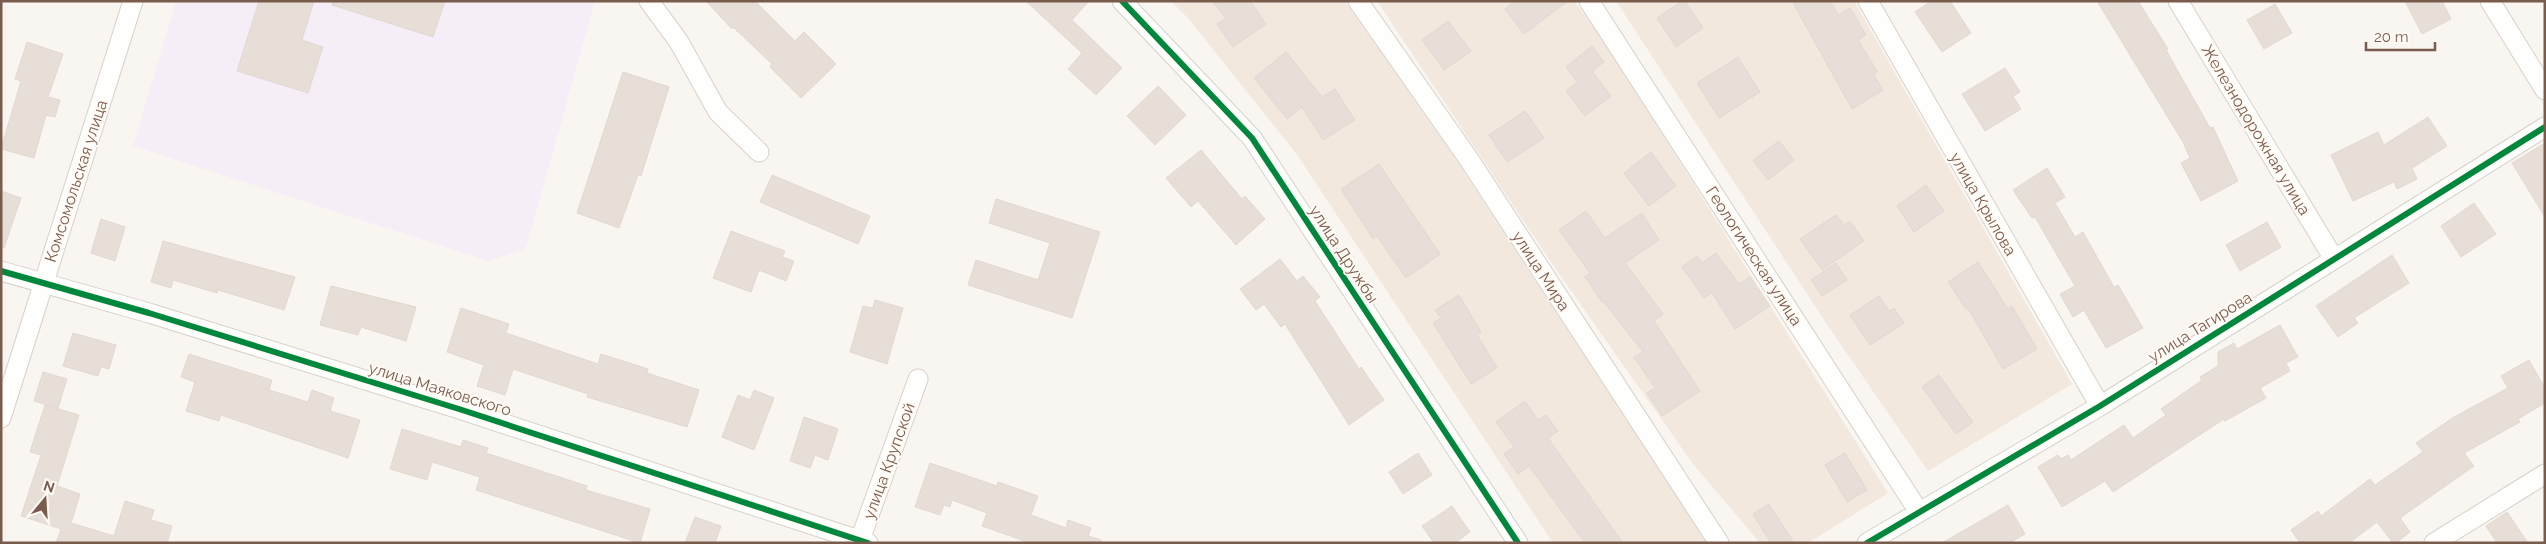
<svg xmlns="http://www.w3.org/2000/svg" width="2546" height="544" font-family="Raleway,sans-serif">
<rect width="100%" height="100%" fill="#f9f5f0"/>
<path fill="#f2e8de" d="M 1171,1 L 1345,1 L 1453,155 L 1707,543 L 1553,543 L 1298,156 L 1188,18 Z
M 1377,1 L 1574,1 L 1596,29 L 1888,493 L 1808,543 L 1760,543 L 1693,464 L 1557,271 Z
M 1616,1 L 1854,1 L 2072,384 L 1928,471 L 1828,326 Z"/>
<path fill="#f6eef6" d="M 176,1 L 595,1 L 526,248 L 488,261 L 133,146 Z"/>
<path fill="#e6ded7" stroke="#e2d8d2" d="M 259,1 L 314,1 L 302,40 L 323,47 L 308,93 L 237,71 Z
M 333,1 L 445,1 L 433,37 L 332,5 Z
M 706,1 L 755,1 L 795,41 L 804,32 L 836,64 L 801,98 L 770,67 L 772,64 L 733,27 L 732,29 Z
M 1026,1 L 1089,1 L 1072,20 L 1122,68 L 1096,95 L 1068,69 L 1082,53 Z
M 1212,1 L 1250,1 L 1266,24 L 1233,47 L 1217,24 L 1226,18 Z
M 1515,1 L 1568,1 L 1524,34 L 1505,9 Z
M 1682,1 L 1685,1 L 1703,28 L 1676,47 L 1657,18 Z
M 1792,1 L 1830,1 L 1838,15 L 1850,8 L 1866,35 L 1858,40 L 1877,71 L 1874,75 L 1883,90 L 1852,109 Z
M 1931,1 L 1950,1 L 1971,33 L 1942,52 L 1915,12 Z
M 2097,1 L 2138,1 L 2168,49 L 2166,50 L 2210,128 L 2213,127 L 2238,181 L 2201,201 L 2181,163 L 2190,158 L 2183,142 Z
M 2405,1 L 2442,1 L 2451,19 L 2422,34 Z
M 2275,4 L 2292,33 L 2264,49 L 2247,20 Z
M 1448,21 L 1471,51 L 1444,70 L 1422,40 Z
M 27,42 L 63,54 L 48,97 L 60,100 L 55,117 L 46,115 L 34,158 L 1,149 L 21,81 L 15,79 Z
M 1592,46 L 1604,62 L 1592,71 L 1611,96 L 1585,116 L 1566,91 L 1577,82 L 1566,67 Z
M 1286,52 L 1322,97 L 1335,89 L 1355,120 L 1323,140 L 1302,107 L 1287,119 L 1254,78 Z
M 1738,57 L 1760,92 L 1719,118 L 1697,83 Z
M 2005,68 L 2020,92 L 2013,96 L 2021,109 L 1985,131 L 1962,94 Z
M 623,72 L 669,87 L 641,176 L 638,175 L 619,228 L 577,213 Z
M 1158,86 L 1186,115 L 1155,145 L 1127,116 Z
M 1525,111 L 1544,138 L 1507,162 L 1489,135 Z
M 2428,117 L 2447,146 L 2412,168 L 2417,179 L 2397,189 L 2394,182 L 2353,201 L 2331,155 L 2378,132 L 2384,145 Z
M 1779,141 L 1794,160 L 1768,180 L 1753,160 Z
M 2545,143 L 2545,217 L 2512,163 Z
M 1201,150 L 1242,199 L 1245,196 L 1265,219 L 1236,245 L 1198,201 L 1191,207 L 1166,178 Z
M 1651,152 L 1676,186 L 1649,206 L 1624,173 Z
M 1379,164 L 1440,254 L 1406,278 L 1377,236 L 1373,239 L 1341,189 Z
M 2047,168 L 2065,197 L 2055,203 L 2075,237 L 2083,232 L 2114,287 L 2118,285 L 2143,328 L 2106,348 L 2084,310 L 2073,317 L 2060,294 L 2075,286 L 2035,217 L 2032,218 L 2013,190 Z
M 772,175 L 870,216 L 858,244 L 760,202 Z
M 1926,185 L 1944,211 L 1914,232 L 1897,206 Z
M 1,191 L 21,198 L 4,248 L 1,247 Z
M 996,199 L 1100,232 L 1072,318 L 968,285 L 976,260 L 1038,280 L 1050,243 L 989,223 Z
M 2474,203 L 2496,234 L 2461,257 L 2441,226 Z
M 1586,211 L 1605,238 L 1642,213 L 1659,240 L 1625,263 L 1663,314 L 1654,321 L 1700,391 L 1662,416 L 1647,393 L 1655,388 L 1634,357 L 1643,352 L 1603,301 L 1602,302 L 1585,277 L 1590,273 L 1559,230 Z
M 1836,215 L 1844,225 L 1850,221 L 1864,241 L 1822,270 L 1800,239 Z
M 101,219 L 125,227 L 115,261 L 91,253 Z
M 2267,222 L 2281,247 L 2240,271 L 2226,245 Z
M 731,231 L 785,251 L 782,257 L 794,261 L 786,281 L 759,270 L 751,292 L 713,278 Z
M 163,241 L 295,277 L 284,310 L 218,290 L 217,293 L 173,280 L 171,288 L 151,282 Z
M 1716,253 L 1739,284 L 1750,277 L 1770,306 L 1735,329 L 1712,293 L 1704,298 L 1682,267 L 1697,256 L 1702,263 Z
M 2392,255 L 2409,283 L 2354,318 L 2358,323 L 2338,337 L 2316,306 Z
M 1280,259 L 1297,281 L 1303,276 L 1320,297 L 1315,301 L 1359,369 L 1361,367 L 1384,400 L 1349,425 L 1285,324 L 1281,327 L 1264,304 L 1256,310 L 1240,289 Z
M 1978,262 L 2008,309 L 2012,306 L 2037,349 L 2003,369 L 1968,308 L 1966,309 L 1948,282 Z
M 1836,263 L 1847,280 L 1822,296 L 1811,280 Z
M 331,286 L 416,307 L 406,341 L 361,327 L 358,335 L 320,325 Z
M 1459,295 L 1481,332 L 1477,335 L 1497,368 L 1471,384 L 1433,323 L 1441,318 L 1435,310 Z
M 1879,296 L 1889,311 L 1894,308 L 1904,323 L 1870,345 L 1850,315 Z
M 875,300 L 903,308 L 887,364 L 850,352 L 863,306 L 873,308 Z
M 461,308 L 509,324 L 506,333 L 598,364 L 601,354 L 648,369 L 647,373 L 699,390 L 687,427 L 587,397 L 588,394 L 513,369 L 505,395 L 477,386 L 484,365 L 447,352 Z
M 2280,325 L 2298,357 L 2286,363 L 2290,371 L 2260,388 L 2266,398 L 2225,421 L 2224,419 L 2113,492 L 2105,481 L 2062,507 L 2038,467 L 2058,455 L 2061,459 L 2068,455 L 2071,460 L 2124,425 L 2133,438 L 2166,415 L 2161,409 L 2202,380 L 2200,377 L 2218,366 L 2218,352 L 2234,343 L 2237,349 Z
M 73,333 L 116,345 L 109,369 L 101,367 L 98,376 L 63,366 Z
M 189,354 L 272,380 L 269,390 L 308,402 L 312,390 L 334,398 L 330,411 L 360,420 L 348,458 L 221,415 L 219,421 L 186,411 L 195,382 L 181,377 Z
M 2529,360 L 2545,388 L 2545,403 L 2518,419 L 2520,422 L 2464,453 L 2474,466 L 2400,518 L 2410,532 L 2396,543 L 2393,543 L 2377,522 L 2349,543 L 2300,543 L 2291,530 L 2318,511 L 2321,516 L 2370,479 L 2375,485 L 2423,452 L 2416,443 L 2454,417 L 2508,388 L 2501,376 Z
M 43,372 L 67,379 L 58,408 L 34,401 Z
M 1939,375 L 1973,422 L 1956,434 L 1922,387 Z
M 754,390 L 774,398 L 754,450 L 722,437 L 738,395 L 750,400 Z
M 1525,401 L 1538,420 L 1546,415 L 1558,431 L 1548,438 L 1623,543 L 1585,543 L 1529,466 L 1518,474 L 1504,454 L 1514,447 L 1496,422 Z
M 45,405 L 79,415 L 57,486 L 80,494 L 71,523 L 114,536 L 125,501 L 154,510 L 151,520 L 172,526 L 167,543 L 56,543 L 61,529 L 21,516 L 41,455 L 30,452 Z
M 804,417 L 838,429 L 828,460 L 815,455 L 810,468 L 790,461 Z
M 402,429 L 461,447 L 463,440 L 488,448 L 486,453 L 587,486 L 586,490 L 650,509 L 640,543 L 476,490 L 480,477 L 432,462 L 427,480 L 390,469 Z
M 1418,453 L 1432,475 L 1403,494 L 1389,472 Z
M 1845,453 L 1867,490 L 1847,502 L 1825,465 Z
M 930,463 L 997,486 L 998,482 L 1038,496 L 1031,515 L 1066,528 L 1068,520 L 1091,528 L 1088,536 L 1101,540 L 1101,543 L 1030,543 L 982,526 L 987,513 L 952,500 L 950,507 L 944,505 L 940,515 L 915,507 Z
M 1769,504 L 1794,543 L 1771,543 L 1753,514 Z
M 2008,505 L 2025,534 L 2009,543 L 1942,543 Z
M 1452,506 L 1470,532 L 1455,543 L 1434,543 L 1422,526 Z
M 2507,512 L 2528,543 L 2497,543 L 2486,526 Z
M 695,517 L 721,526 L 715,543 L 685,543 Z"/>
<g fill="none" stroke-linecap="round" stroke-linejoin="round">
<defs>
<path id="minor" d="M 649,1 L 679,42 L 718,112 L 759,152
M 1122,1 L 1252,138 L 1518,543
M 1358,1 L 1468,158 L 1719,543
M 1589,1 L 1919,512
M 1868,1 L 2100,406
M 2178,1 L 2334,259
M 2490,1 L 2545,90
M 1,271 L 149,313 L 459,409 L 868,543
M 1,418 L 133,1
M 859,543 L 918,379
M 1867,543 L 2100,406 L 2545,127
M 2434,543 L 2545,474"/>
</defs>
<use href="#minor" stroke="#d7d1cb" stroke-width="21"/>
<use href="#minor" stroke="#fefefd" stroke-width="19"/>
<defs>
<path id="cycleway" d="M 1122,1 L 1252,138 L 1518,543
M 1,271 L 149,313 L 459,409 L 868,543
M 1867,543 L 2100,406 L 2545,127"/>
</defs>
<use href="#cycleway" stroke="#fffaf3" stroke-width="9"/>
<use href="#cycleway" stroke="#00873e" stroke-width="6"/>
</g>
<g text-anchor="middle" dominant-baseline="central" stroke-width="4" stroke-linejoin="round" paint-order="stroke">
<g font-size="16" fill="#7a5c4d" stroke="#fffaf3">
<text transform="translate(2256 130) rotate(59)">Железнодорожная улица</text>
<text transform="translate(76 181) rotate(-72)">Комсомольская улица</text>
<text transform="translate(1983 204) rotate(60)">улица Крылова</text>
<text transform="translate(1344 254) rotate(57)">улица Дружбы</text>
<text transform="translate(1754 256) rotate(57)">Геологическая улица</text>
<text transform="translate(1541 271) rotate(57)">улица Мира</text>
<text transform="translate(2200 327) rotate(-32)">улица Тагирова</text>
<text transform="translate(440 389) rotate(17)">улица Маяковского</text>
<text transform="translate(889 461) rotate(-70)">улица Крупской</text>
</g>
</g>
<rect width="2546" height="544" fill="none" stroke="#7a5c4d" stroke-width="5"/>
<g transform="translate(45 499) rotate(18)" stroke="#fffaf3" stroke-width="4" paint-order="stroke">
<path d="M0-4L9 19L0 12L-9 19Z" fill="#7a5c4d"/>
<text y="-8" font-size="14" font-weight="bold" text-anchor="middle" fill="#7a5c4d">N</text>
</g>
<path d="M2366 42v8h69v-8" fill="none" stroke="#7a5c4d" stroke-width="2.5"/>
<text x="2374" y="42" font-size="15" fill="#7a5c4d" stroke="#fffaf3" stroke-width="4" paint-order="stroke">20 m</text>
</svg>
